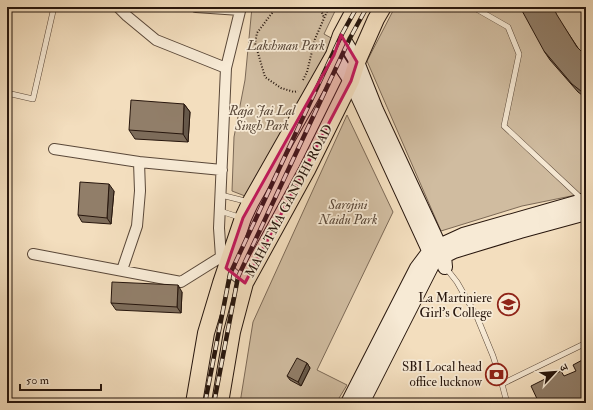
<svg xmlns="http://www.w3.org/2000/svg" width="593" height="410" font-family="'IM FELL Double Pica','Noto Serif Devanagari',serif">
<rect width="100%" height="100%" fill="#f3debe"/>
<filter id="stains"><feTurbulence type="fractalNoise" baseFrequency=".005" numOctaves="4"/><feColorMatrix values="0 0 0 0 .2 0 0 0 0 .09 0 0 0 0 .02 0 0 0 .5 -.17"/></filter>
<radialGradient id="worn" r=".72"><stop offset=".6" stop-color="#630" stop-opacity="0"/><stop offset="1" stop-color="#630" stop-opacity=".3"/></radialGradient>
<path fill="#d0bca0" stroke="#7c6956" d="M 252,7 L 337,7 L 324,34 L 333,39 L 297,107 L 245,196 L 232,191 L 234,137 L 245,80 Z
M 395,7 L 586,7 L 586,193 L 522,206 L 441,231 L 367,61 Z
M 347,115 L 393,212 L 317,370 L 347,385 L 336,403 L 240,403 L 253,322 Z"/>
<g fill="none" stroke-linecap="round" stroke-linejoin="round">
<defs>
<path id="lane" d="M 473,7 L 508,27 L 519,54 L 504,126 L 583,200
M 7,93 L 33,99 L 54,7
M 221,195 L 249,202
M 220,211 L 242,218
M 446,268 L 457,282 L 477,317 L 493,356 L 502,384 L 507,403
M 502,384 L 586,343"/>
<path id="street" d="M 196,7 L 240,10
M 241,7 L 226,68 L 219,228 L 221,257 L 226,268 L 245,283
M 119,8 L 127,16 L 156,40 L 226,68
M 54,149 L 139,162 L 140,191 L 137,226 L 122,270
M 139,162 L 222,170
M 33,254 L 181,282 L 221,257"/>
<path id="secondary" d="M 341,35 L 357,62 L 376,110 L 444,256 L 445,267
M 334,55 L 351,81 L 433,259
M 348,403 L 417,268 L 429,252 L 439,246 L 463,235 L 586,200
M 362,403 L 434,261 L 454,251 L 520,231 L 586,213"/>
<path id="primary" d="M 194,403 L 206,333 L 221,283 L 243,218 L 250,203 L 334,55 L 341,35 L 356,7
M 220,403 L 232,332 L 245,283 L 307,170 L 351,81 L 357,62 L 376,19 L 383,7"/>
</defs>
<use href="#lane" stroke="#5a4839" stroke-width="6"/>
<use href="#street" stroke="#5a4839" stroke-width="12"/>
<use href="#secondary" stroke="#27160d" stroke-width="16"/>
<use href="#primary" stroke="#27160d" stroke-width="18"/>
<path stroke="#27160d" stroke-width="2" stroke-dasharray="1 2" stroke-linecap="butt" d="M 274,7 L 272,13 L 257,33 L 255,43 L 265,77 L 281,88 L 294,92 L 298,91
M 320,7 L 324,18
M 303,80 L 307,72 L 315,39 L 329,7"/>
<use href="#lane" stroke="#f7ead5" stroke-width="5"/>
<use href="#street" stroke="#f7ead5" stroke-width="10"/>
<use href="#secondary" stroke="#f7ead5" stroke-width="14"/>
<use href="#primary" stroke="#f3debe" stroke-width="16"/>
<defs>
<path id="rail" d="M 205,403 L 230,274 L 342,34 L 357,7
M 214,403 L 238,277 L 350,38 L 367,7"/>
</defs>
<use href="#rail" stroke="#27160d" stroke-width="4.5"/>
<use href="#rail" stroke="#f7ead5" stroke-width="3" stroke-dasharray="9" stroke-linecap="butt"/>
</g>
<path fill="#7d6c5a" stroke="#27160d" d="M 562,24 L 578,48 L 586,56 L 586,98 L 578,92 L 550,60 L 544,51 Z
M 184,104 L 190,112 L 188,142 L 135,139 L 129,130 Z
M 114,191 L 111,224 L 82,222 L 78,215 Z
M 182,292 L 181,313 L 116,310 L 111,303 Z
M 307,363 L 310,368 L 301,386 L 290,380 L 287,376 Z"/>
<path fill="#66584a" stroke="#27160d" d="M 184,104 L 190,112 L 188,142 L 183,134 Z
M 109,184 L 114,191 L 111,224 L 107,218 Z
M 178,285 L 182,292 L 181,313 L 177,307 Z
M 307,363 L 310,368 L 301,386 L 298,382 Z"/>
<path fill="#917e69" stroke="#27160d" d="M 520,7 L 553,7 L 557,15 L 577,47 L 586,56 L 586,95 L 572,84 L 544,51 Z
M 131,100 L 184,104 L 183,134 L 129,130 Z
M 80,182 L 109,184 L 107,218 L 78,215 Z
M 112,282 L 178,285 L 177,307 L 111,303 Z
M 297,358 L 307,363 L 298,382 L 287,376 Z
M 586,358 L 586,403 L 539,403 L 531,386 L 561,371 L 564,376 L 576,371 L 573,365 Z"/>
<path fill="#c2185b" fill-opacity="0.2" stroke="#c2185b" stroke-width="3" stroke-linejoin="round" d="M 341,35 L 357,62 L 351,81 L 245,283 L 226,268 L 243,218 L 334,55 Z"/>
<defs>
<symbol id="school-ring" viewBox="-11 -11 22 22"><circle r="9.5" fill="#f7ead5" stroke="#8f2418" stroke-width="1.5"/><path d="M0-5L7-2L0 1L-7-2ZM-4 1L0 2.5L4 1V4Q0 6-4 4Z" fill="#8f2418"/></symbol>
<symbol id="bank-ring" viewBox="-11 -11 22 22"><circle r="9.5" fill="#f7ead5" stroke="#8f2418" stroke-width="1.5"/><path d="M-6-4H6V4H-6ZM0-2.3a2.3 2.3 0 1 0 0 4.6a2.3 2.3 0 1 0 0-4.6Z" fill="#8f2418"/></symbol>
</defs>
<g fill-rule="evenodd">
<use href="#school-ring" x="496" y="292" width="25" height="25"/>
<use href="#bank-ring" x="484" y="362" width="25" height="25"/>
</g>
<g text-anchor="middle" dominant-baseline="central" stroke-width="3.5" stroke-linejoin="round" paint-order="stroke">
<g font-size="13" font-style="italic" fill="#5a4839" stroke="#f7ead5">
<text x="286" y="46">Lakshman Park</text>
<text x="262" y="111">Raja Jai Lal<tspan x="262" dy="15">Singh Park</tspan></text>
<text x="348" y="205">Sarojini<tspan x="348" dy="15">Naidu Park</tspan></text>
</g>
<g font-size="13" fill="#27160d" stroke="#f7ead5">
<text transform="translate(289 201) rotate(-62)">MAHATMA GANDHI ROAD</text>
</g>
<g font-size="13" fill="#27160d" stroke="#f7ead5" text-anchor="end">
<text x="492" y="298">La Martiniere<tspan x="492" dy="15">Girl's College</tspan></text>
<text x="482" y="367">SBI Local head<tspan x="482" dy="15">office lucknow</tspan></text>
</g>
</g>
<rect width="593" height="410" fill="none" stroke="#f3debe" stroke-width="24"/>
<rect x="8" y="8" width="577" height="394" fill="none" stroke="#27160d" stroke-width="2"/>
<rect x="12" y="12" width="569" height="386" fill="none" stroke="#27160d"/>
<g transform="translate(555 372) rotate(64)" stroke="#f7ead5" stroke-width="3" paint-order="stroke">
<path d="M0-3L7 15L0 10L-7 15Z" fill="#27160d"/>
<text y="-6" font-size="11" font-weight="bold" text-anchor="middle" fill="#27160d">उ</text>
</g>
<path d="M20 384v6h81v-6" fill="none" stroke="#27160d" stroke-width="2"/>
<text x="26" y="384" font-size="12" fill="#27160d" stroke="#f7ead5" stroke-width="3" paint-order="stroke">50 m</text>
<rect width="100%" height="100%" filter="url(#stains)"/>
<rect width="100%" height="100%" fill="url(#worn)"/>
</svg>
